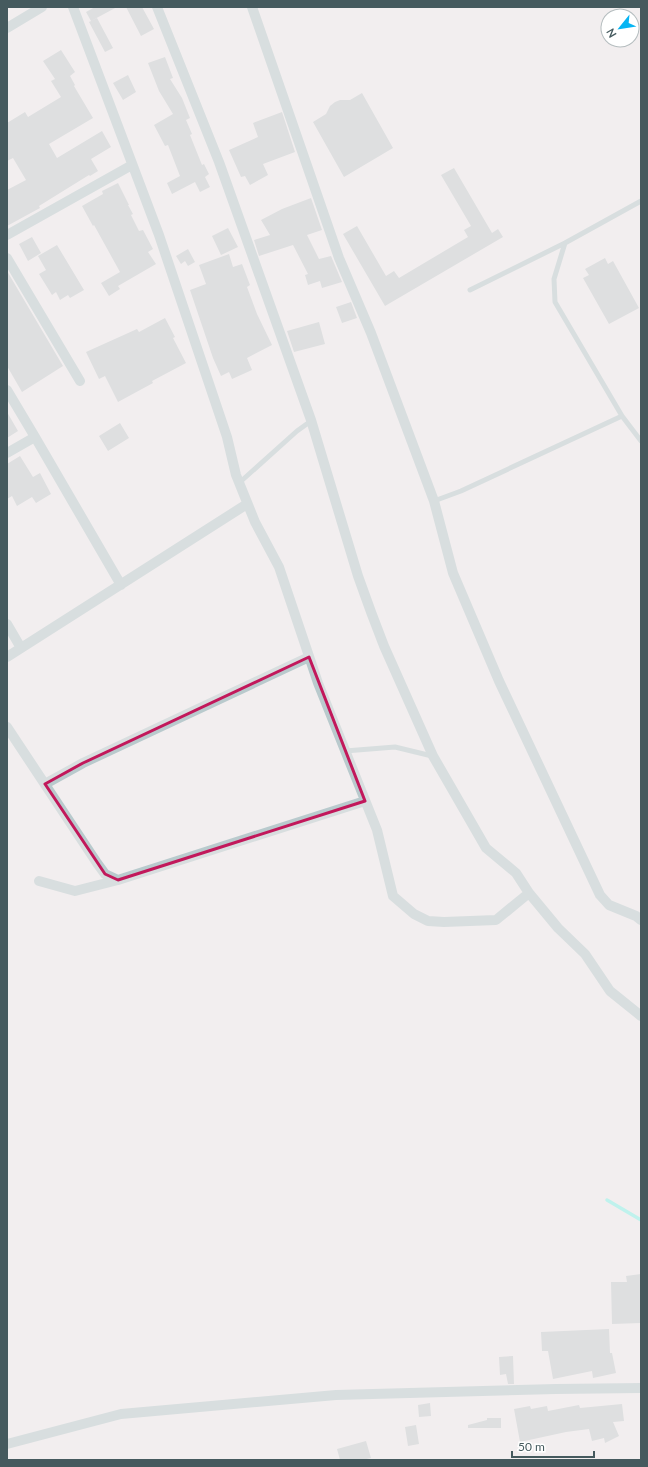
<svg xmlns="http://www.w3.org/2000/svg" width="648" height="1467" font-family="Lato,sans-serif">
<rect width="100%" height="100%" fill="#f2eeef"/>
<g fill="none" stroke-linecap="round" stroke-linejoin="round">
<path stroke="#81f5ea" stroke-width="3.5" d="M 607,1200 L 641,1220"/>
</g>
<path fill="#c5cccf" d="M 95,7 L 117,7 L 91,21 L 86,12 Z
M 126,7 L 142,7 L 154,29 L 141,36 Z
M 97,18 L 113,48 L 105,52 L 89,22 Z
M 61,50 L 75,72 L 70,76 L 75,85 L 74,86 L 93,118 L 49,144 L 57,158 L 102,131 L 111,147 L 91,159 L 98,171 L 90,176 L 89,175 L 39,206 L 40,208 L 7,226 L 7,190 L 26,180 L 13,158 L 7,161 L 7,123 L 25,112 L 28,117 L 61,97 L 51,81 L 55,79 L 43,61 Z
M 165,57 L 173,78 L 170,79 L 182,98 L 190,118 L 186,120 L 192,134 L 190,135 L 202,165 L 204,164 L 209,174 L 205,177 L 210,187 L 200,192 L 195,182 L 172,194 L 167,183 L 180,176 L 168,145 L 165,146 L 154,125 L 173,114 L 159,91 L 148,63 Z
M 128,75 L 136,92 L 123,100 L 113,83 Z
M 362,93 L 393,148 L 344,177 L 313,122 L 326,114 L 330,106 L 335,102 L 340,100 L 350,100 Z
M 282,112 L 295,152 L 263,164 L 268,175 L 250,185 L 245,176 L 241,177 L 229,150 L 258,137 L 253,123 Z
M 454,168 L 492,233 L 498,229 L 503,237 L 385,306 L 343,234 L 357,226 L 386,276 L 394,271 L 399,278 L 468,237 L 464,230 L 471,226 L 441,175 Z
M 118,183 L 129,205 L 128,205 L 133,214 L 131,215 L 139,231 L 143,230 L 153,249 L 148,252 L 156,264 L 118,286 L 120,289 L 109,296 L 101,283 L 120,272 L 94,225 L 93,226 L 82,206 L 103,194 L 102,191 Z
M 311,198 L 322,230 L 307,235 L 319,259 L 331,256 L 342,282 L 322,288 L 320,281 L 308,285 L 305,275 L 308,274 L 293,245 L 259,256 L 254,240 L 270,235 L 261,220 L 282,209 Z
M 228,228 L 238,247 L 221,255 L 212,236 Z
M 32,237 L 41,253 L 28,261 L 19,244 Z
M 57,245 L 84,290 L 70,298 L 68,295 L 60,300 L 56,292 L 52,295 L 39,274 L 46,270 L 38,256 Z
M 188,249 L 195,262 L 188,266 L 185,261 L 181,264 L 176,256 Z
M 229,254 L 233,267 L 242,264 L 250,285 L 247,287 L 257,314 L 272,345 L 247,358 L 252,370 L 232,379 L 229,372 L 221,376 L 213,358 L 190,290 L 206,284 L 199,265 Z
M 605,258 L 608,264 L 613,261 L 639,308 L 609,324 L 583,278 L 589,275 L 585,269 Z
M 7,271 L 63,366 L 22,392 L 7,366 Z
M 351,302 L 357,318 L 342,323 L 336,307 Z
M 165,318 L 175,337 L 173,338 L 186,363 L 152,381 L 153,383 L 118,402 L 105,376 L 99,379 L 86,352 L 137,329 L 139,332 Z
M 319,322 L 325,344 L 294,352 L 287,331 Z
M 7,412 L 18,431 L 7,438 Z
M 120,423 L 129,438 L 108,451 L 99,436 Z
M 20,456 L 33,477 L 40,473 L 51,494 L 36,503 L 32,497 L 17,506 L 12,496 L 7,499 L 7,464 Z
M 641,1274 L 641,1323 L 612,1324 L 611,1282 L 627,1282 L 626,1276 Z
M 609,1329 L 610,1353 L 612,1353 L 616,1373 L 593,1378 L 592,1371 L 553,1379 L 548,1351 L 542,1351 L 541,1332 Z
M 513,1356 L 514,1384 L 508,1384 L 506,1374 L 500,1375 L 499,1357 Z
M 430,1403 L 431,1416 L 419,1417 L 418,1405 Z
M 622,1404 L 624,1421 L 613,1422 L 619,1436 L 605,1443 L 604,1438 L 592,1441 L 589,1429 L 566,1432 L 520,1442 L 514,1409 L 530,1406 L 531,1409 L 547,1406 L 548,1411 L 579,1405 L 580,1408 Z
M 487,1418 L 501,1418 L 501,1428 L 468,1428 L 468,1425 L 487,1420 Z
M 416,1425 L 419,1444 L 408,1446 L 405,1427 Z
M 366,1441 L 371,1458 L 362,1460 L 340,1460 L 337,1449 Z"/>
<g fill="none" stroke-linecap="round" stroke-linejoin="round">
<path stroke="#b9cacd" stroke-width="5" d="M 565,243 L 554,279 L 555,302 L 622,416 L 641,441
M 470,290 L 565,243 L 641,201
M 239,483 L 297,431 L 311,421
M 434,501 L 461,491 L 622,416
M 345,751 L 395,747 L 432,756"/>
<path stroke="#b9cacd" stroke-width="10" d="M 73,7 L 159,235 L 227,437 L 236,475 L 255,522 L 279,567 L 318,683 L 377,830 L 393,896 L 414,914 L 428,921 L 444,922 L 496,920 L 529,893
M 157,7 L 219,162 L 311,420 L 358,576 L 371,612 L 384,646 L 433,756 L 486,848 L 516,873 L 529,893 L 558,928 L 585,954 L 610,991 L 641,1016
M 252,7 L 339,258 L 371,333 L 434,501 L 453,573 L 499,681 L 600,895 L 609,905 L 636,916 L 641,920
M 7,28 L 42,7
M 7,235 L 132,165
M 7,258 L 80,381
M 7,390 L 35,437 L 121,585
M 7,453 L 35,437
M 7,624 L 21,648
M 7,657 L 247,504
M 7,727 L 97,863 L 105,874 L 118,880 L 365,801
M 45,784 L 83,763 L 309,657
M 39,881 L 75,891 L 118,880
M 7,1444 L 121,1414 L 336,1395 L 556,1389 L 641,1388"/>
</g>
<path d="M0 0H648V1467H0ZM 309,657 L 365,801 L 118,880 L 105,874 L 45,784 L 83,763 Z" fill="#f2eeef" fill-opacity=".55" fill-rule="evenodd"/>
<path fill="none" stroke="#c2185b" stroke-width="3" stroke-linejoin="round" d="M 309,657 L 365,801 L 118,880 L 105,874 L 45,784 L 83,763 Z"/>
<rect width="648" height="1467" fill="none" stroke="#455a5e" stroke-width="16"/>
<g transform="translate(620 28) rotate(240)"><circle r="19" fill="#ffffff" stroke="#b5bdbf"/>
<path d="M0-3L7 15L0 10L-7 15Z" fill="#07b5f3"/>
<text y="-6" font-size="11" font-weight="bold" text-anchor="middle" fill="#455a5e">N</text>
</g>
<path d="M512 1451v6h82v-6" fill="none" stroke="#455a5e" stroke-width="2"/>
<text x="518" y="1451" font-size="12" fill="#455a5e" stroke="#ffffff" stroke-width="3" paint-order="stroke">50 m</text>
</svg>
